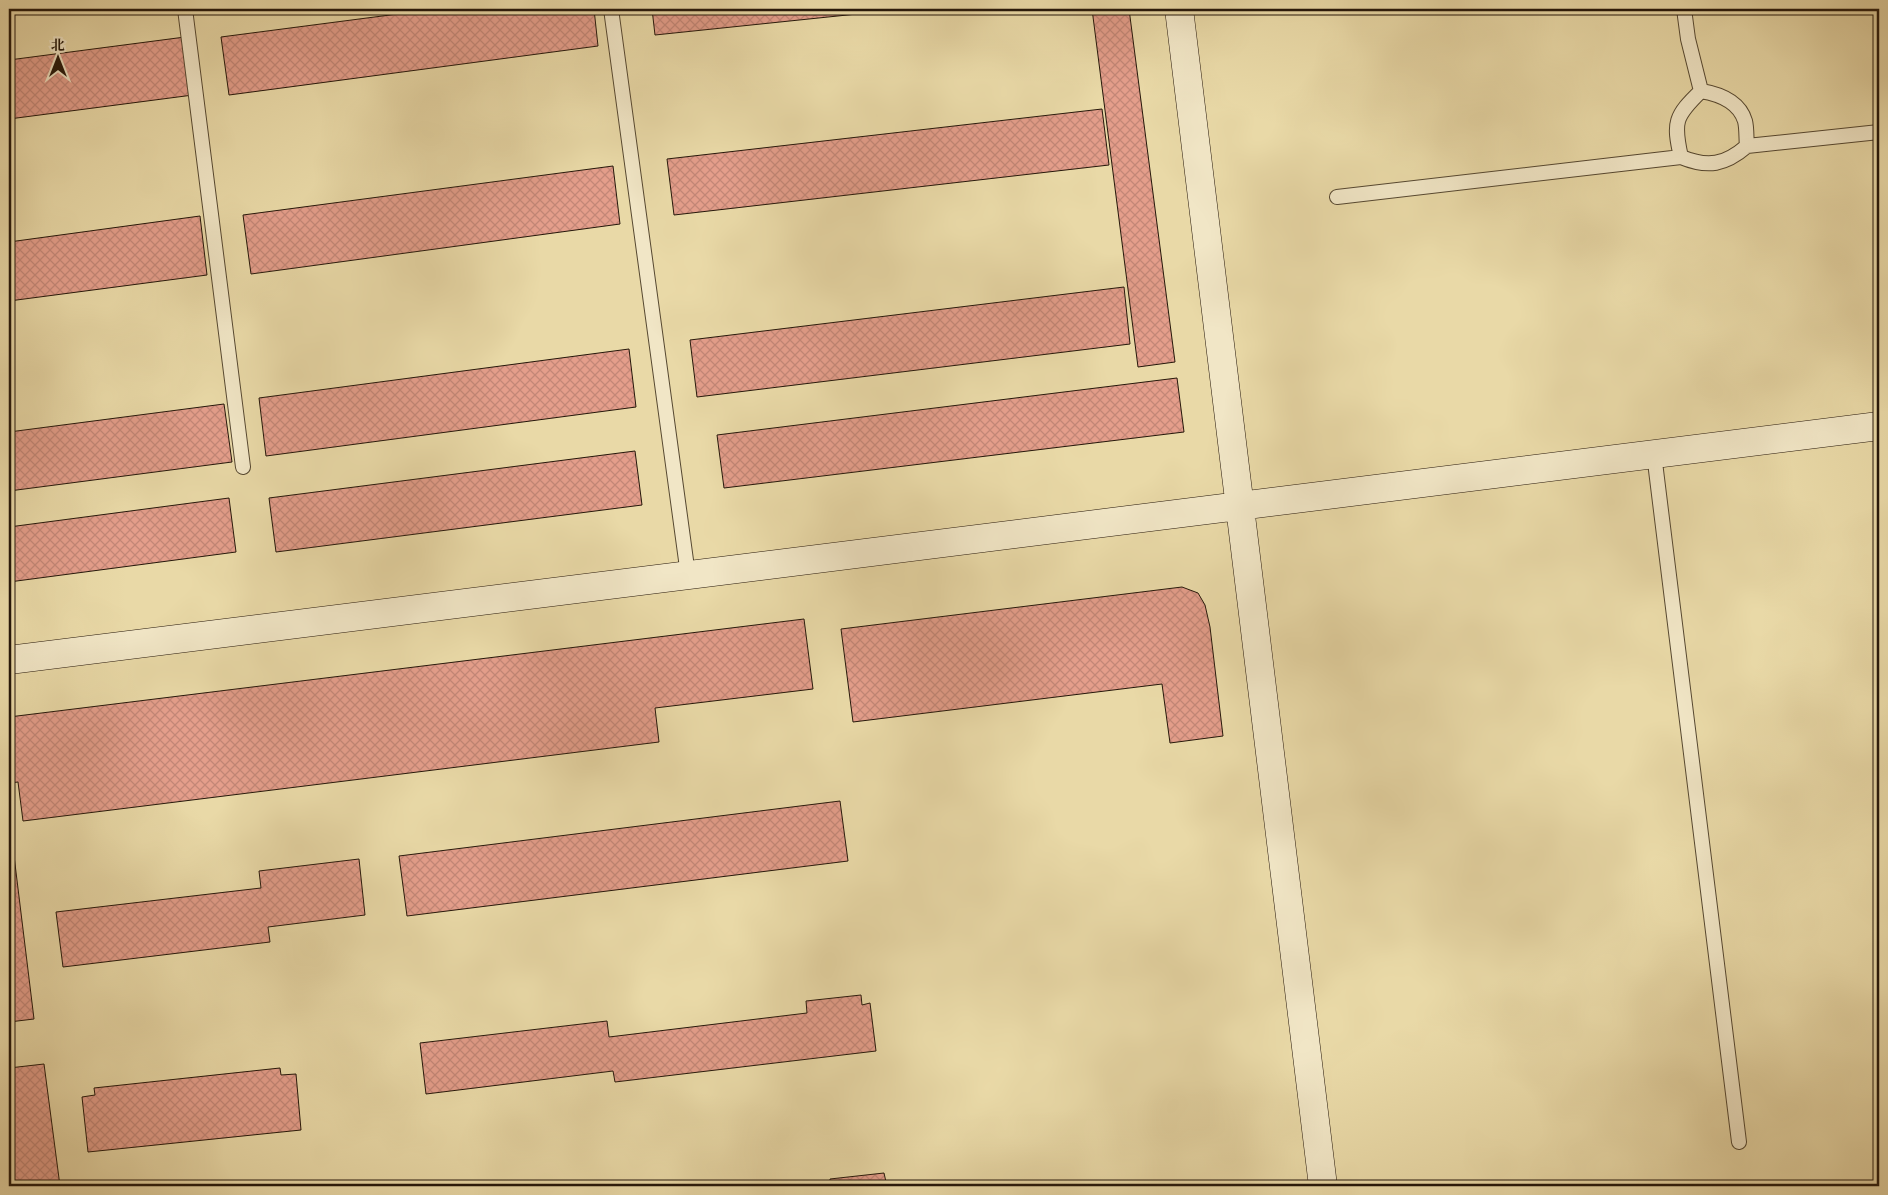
<svg xmlns="http://www.w3.org/2000/svg" width="1888" height="1195" font-family="'EB Garamond','Noto Serif SC',serif">
<defs>
<pattern id="building-cross-hatch" width="8" height="8" patternUnits="userSpaceOnUse" patternTransform="scale(1.25)"><rect width="8" height="8" fill="#e49e8b"/><path d="M0 0l8 8M0 8l8-8" fill="none" stroke="#c38777"/></pattern>
</defs>
<rect width="100%" height="100%" fill="#e9d9a7"/>
<filter id="stains"><feTurbulence type="fractalNoise" baseFrequency=".004" numOctaves="4"/><feColorMatrix values="0 0 0 0 .2 0 0 0 0 .09 0 0 0 0 .02 0 0 0 .5 -.17"/></filter>
<radialGradient id="worn" r=".72"><stop offset=".6" stop-color="#630" stop-opacity="0"/><stop offset="1" stop-color="#630" stop-opacity=".3"/></radialGradient>
<path fill="url(#building-cross-hatch)" stroke="#25170a" d="M 436,9 L 594,9 L 598,46 L 229,95 L 221,37 Z
M 652,9 L 905,9 L 655,35 Z
M 1092,9 L 1129,9 L 1175,362 L 1138,367 Z
M 185,37 L 193,95 L 9,119 L 9,60 Z
M 1102,109 L 1109,165 L 674,215 L 667,159 Z
M 613,166 L 620,224 L 251,274 L 243,215 Z
M 200,216 L 207,275 L 9,301 L 9,242 Z
M 1124,287 L 1130,344 L 697,397 L 690,340 Z
M 629,349 L 636,407 L 266,456 L 259,398 Z
M 1177,378 L 1184,432 L 724,488 L 717,435 Z
M 224,404 L 232,462 L 9,491 L 9,432 Z
M 635,451 L 642,505 L 276,552 L 269,498 Z
M 229,498 L 236,552 L 9,582 L 9,527 Z
M 1182,587 L 1198,593 L 1205,605 L 1210,627 L 1223,736 L 1170,743 L 1162,684 L 853,722 L 841,629 Z
M 804,619 L 813,689 L 655,708 L 659,742 L 23,821 L 18,782 L 9,783 L 9,717 Z
M 840,801 L 848,861 L 407,916 L 399,856 Z
M 9,815 L 34,1019 L 9,1022 Z
M 359,859 L 365,915 L 268,927 L 270,942 L 63,967 L 56,912 L 261,888 L 259,871 Z
M 861,995 L 862,1005 L 870,1003 L 876,1051 L 615,1082 L 613,1071 L 426,1094 L 420,1043 L 607,1021 L 609,1037 L 807,1013 L 806,1001 Z
M 44,1064 L 60,1186 L 9,1186 L 9,1068 Z
M 280,1068 L 281,1075 L 296,1074 L 301,1130 L 88,1152 L 82,1097 L 95,1095 L 94,1088 Z
M 884,1173 L 886,1182 L 894,1181 L 894,1186 L 830,1186 L 830,1179 Z"/>
<g fill="none" stroke-linecap="round" stroke-linejoin="round">
<defs>
<path id="lane" d="M 185,9 L 243,467
M 611,9 L 688,575
M 1684,9 L 1688,39 L 1701,91
M 1681,157 C 1673,122 1675,116 1701,91 C 1719,94 1739,101 1745,121 C 1747,129 1746,138 1747,146
M 1337,197 L 1681,157 C 1708,168 1725,165 1747,146 L 1879,132
M 1654,454 L 1739,1142"/>
<path id="secondary" d="M 1179,9 L 1323,1186
M 9,660 L 1879,426"/>
</defs>
<use href="#lane" stroke="#564831" stroke-width="16"/>
<use href="#secondary" stroke="#25170a" stroke-width="29"/>
<use href="#lane" stroke="#f1e6c6" stroke-width="14"/>
<use href="#secondary" stroke="#f1e6c6" stroke-width="28"/>
</g>
<rect width="1888" height="1195" fill="none" stroke="#e9d9a7" stroke-width="30"/>
<rect x="10" y="10" width="1868" height="1175" fill="none" stroke="#25170a" stroke-width="2.5"/>
<rect x="15" y="15" width="1858" height="1165" fill="none" stroke="#25170a"/>
<g transform="translate(58 58)" stroke="#f1e6c6" stroke-width="4" paint-order="stroke">
<path d="M0-4L9 19L0 12L-9 19Z" fill="#25170a"/>
<text y="-8" font-size="14" font-weight="bold" text-anchor="middle" fill="#25170a">北</text>
</g>
<rect width="100%" height="100%" filter="url(#stains)"/>
<rect width="100%" height="100%" fill="url(#worn)"/>
</svg>
